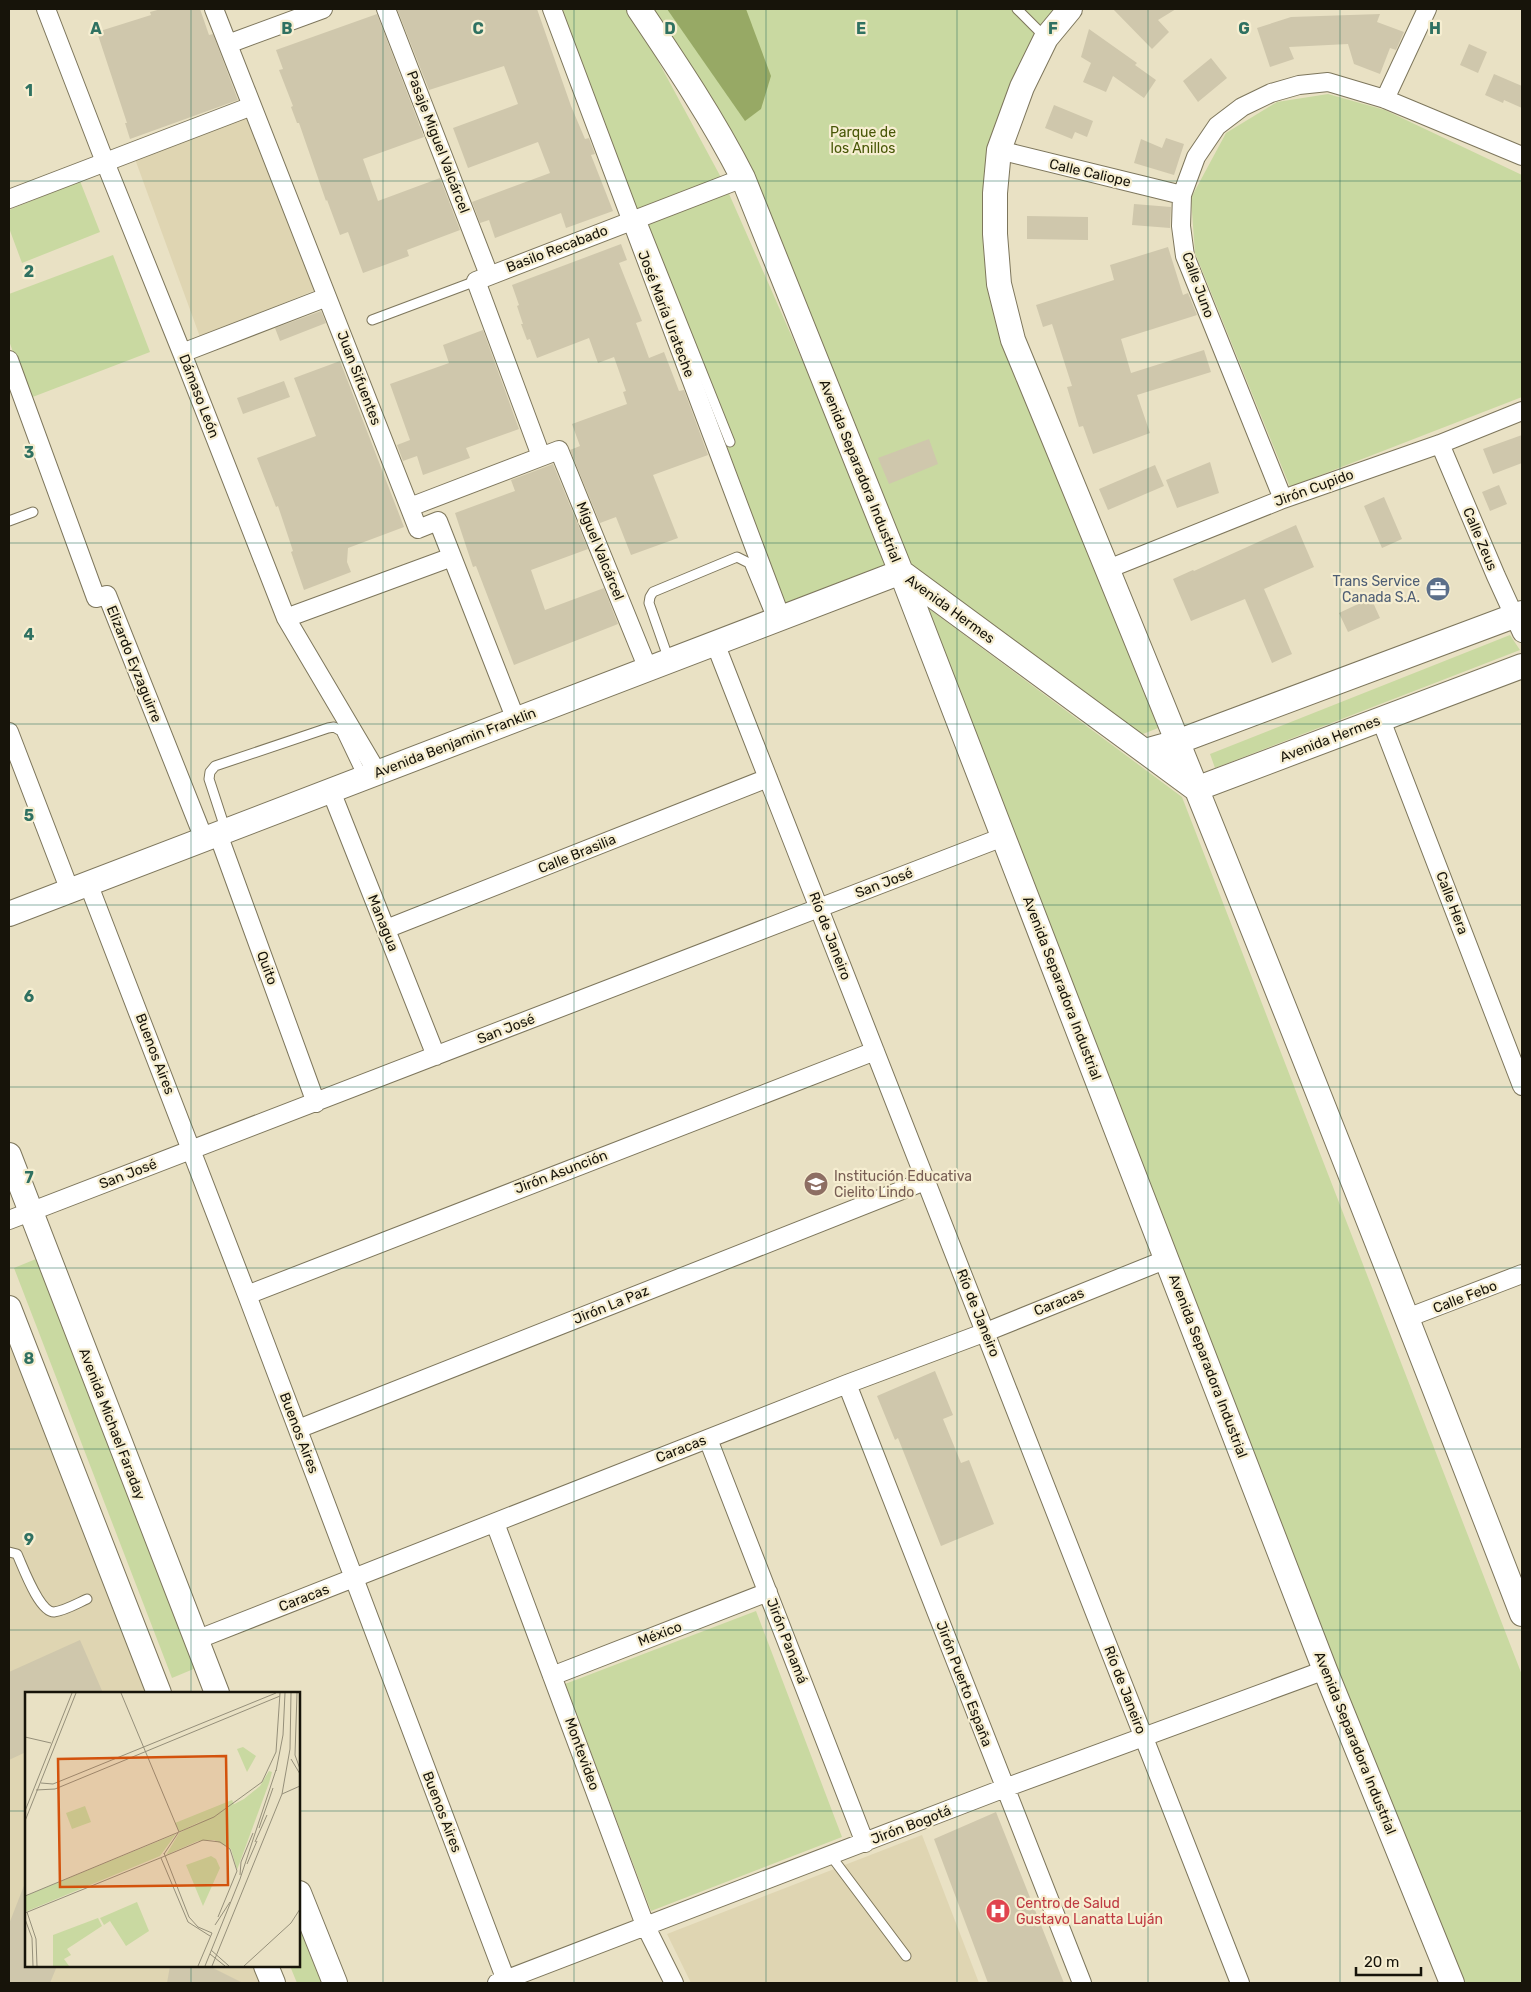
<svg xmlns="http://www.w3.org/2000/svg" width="1531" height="1992" font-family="Rubik,sans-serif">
<rect width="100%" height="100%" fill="#e9e1c4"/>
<path fill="#dfd5b2" d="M 248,116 L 318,289 L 200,337 L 135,159 Z
M 9,1323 L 153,1693 L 26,1693 L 26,1966 L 258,1966 L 265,1983 L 9,1983 Z
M 922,1835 L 979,1983 L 691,1983 L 667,1934 Z"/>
<path fill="#c9d9a1" d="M 557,9 L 630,9 L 724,183 L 633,215 Z
M 644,9 L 1058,9 L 1040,30 L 987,235 L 1163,726 L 1138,736 L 908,564 L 736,176 Z
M 1328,94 L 1385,110 L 1522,175 L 1522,397 L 1290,487 L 1195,253 L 1191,198 L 1226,133 L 1277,102 Z
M 80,181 L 100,232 L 22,263 L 9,228 L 9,210 Z
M 726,187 L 894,569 L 783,611 L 635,221 Z
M 113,255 L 150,352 L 30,398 L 9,341 L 9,294 Z
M 920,602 L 1182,797 L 1522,1675 L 1522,1983 L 1459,1983 Z
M 1510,635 L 1520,650 L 1215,768 L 1210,754 Z
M 36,1259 L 196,1668 L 172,1678 L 14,1268 Z
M 756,1611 L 842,1837 L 651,1911 L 565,1684 Z
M 299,1926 L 322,1983 L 297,1983 L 290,1966 L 299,1966 Z"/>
<path fill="#97a965" d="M 667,9 L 746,9 L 771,76 L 761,109 L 745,121 Z"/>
<path fill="#cfc7ac" d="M 161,9 L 200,9 L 209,35 L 213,34 L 238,100 L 130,139 L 125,123 L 127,123 L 97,32 L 151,15 L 150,12 Z
M 397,9 L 537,9 L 571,106 L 585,139 L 589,138 L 595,154 L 591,155 L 613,211 L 566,228 L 561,213 L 495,238 L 489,220 L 480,223 L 472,202 L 550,173 L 538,142 L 468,168 L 453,128 L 518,104 L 504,66 L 429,90 Z
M 1113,9 L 1176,9 L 1158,20 L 1169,32 L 1152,49 Z
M 377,14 L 424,137 L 363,159 L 378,201 L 440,178 L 460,230 L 407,250 L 409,256 L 363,273 L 348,232 L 340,235 L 327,200 L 326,201 L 299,123 L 297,123 L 291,107 L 293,106 L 279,70 L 283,69 L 276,50 Z
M 1380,14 L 1377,22 L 1404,32 L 1396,50 L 1390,48 L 1380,74 L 1354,64 L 1348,44 L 1289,47 L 1294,59 L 1270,67 L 1257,28 L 1291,17 Z
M 1089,29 L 1137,63 L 1135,65 L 1156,80 L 1144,98 L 1113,76 L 1106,92 L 1083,82 L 1091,63 L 1081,57 Z
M 1469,44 L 1487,52 L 1478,73 L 1460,65 Z
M 1211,58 L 1227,78 L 1198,102 L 1183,81 Z
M 1494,74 L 1522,86 L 1522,108 L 1504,100 L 1503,103 L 1485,95 Z
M 1054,105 L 1093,121 L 1087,137 L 1075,132 L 1072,139 L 1045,128 Z
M 1166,138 L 1184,144 L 1174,175 L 1134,163 L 1141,139 L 1162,148 Z
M 1134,204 L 1171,207 L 1170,228 L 1132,225 Z
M 1027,216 L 1088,217 L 1088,240 L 1027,239 Z
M 621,244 L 627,260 L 619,263 L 642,321 L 636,323 L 649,358 L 664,352 L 679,391 L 684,390 L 708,455 L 653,475 L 678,538 L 631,555 L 616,517 L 600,523 L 570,450 L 580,446 L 572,424 L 627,404 L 623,392 L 626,391 L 614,357 L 598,363 L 589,338 L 537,358 L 530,339 L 527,340 L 521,324 L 523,324 L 517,306 L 519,305 L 512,285 Z
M 1168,247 L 1183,295 L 1188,293 L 1197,315 L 1121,339 L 1131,373 L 1204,350 L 1211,372 L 1137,395 L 1150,433 L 1093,454 L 1083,426 L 1079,427 L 1067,387 L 1072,386 L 1052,324 L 1043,327 L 1036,305 L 1114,280 L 1110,265 Z
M 321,311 L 326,323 L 280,341 L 275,328 Z
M 483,330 L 519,429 L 466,448 L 470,458 L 423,475 L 417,456 L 403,461 L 397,445 L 410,440 L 390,384 L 449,363 L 443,345 Z
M 340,361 L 404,527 L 348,548 L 347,562 L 351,572 L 304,590 L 291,552 L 293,551 L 278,506 L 276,507 L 257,458 L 316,436 L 294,378 Z
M 284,381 L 290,397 L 243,414 L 237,398 Z
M 1522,435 L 1522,463 L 1493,474 L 1483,449 Z
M 929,439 L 938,464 L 889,484 L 878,458 Z
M 1210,462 L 1219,493 L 1177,508 L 1166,480 Z
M 553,464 L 588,549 L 531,570 L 545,610 L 604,588 L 618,624 L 514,665 L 476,566 L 473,567 L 455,513 L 515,491 L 511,480 Z
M 1155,465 L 1164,486 L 1108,510 L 1099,489 Z
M 1499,485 L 1507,504 L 1490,511 L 1482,492 Z
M 1384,497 L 1402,539 L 1382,548 L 1364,506 Z
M 1296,525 L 1314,567 L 1264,589 L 1292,654 L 1272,663 L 1245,599 L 1191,621 L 1173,579 L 1193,570 L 1194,571 Z
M 1371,598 L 1380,618 L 1348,632 L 1339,613 Z
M 935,1371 L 953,1415 L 943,1419 L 961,1463 L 969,1460 L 994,1524 L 941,1546 L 898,1438 L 895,1440 L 877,1396 Z
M 80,1640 L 103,1693 L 26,1693 L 26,1752 L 9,1760 L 9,1672 Z
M 996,1812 L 1064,1983 L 988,1983 L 934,1839 Z
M 25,1883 L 26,1966 L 57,1966 L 50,1983 L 9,1983 L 9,1924 Z
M 170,1966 L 209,1966 L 243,1983 L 167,1983 Z"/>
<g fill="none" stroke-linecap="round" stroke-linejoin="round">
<defs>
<path id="lane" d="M 1017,9 L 1046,38
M 640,217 L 730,442
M 372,320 L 476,281
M 9,521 L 33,512
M 669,660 L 649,603 L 650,597 L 653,592 L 737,557 L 749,563 L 773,621
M 226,831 L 209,779 L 210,772 L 215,766 L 328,728 L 334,727 L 341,731 L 363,777
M 9,1552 L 17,1554 C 23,1567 39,1612 54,1612 C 64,1611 78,1603 87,1599
M 831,1856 L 906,1956"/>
<path id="street" d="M 46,9 L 105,162 L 182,353 L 286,618 L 377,772
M 214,9 L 418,529 L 438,521 L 516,720
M 386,9 L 489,275
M 552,9 L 781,618
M 228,44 L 323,9
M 1385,99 L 1427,9
M 999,150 L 1182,195
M 9,199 L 252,106
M 182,353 L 327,297
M 9,360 L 96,598 L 107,595 L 204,839
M 1440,444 L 1496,576 L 1522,633
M 541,456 L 476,281 L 743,178
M 1283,499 L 1185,256 L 1181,226 L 1182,195 L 1196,157 L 1217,126 L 1242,107 L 1271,93 L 1299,85 L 1328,82 L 1385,99 L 1522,156
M 410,507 L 559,450 L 648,669
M 1108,569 L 1283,499 L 1440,444 L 1522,411
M 286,618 L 452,557
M 715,643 L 1240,1983
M 1381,720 L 1522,1086
M 9,732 L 70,891
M 331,791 L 436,1056
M 218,834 L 316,1103
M 88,883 L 247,1295 L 507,1983
M 386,929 L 768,778
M 9,1220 L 1003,837
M 247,1295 L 875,1051
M 1407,1318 L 1522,1274
M 847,1384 L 1082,1983
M 298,1429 L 925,1181
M 708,1439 L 865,1843
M 495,1523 L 645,1925 L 674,1983
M 196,1640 L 847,1384 L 986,1332 L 1167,1259
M 552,1676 L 768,1592
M 497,1983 L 1005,1788 L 1325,1670"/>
<path id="secondary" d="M 639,9 C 676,64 713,119 743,178 L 901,572 L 1325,1670 L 1452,1983
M 1070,9 L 1046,38 L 1022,87 L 999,150 L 995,193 L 995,234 L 999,284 L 1013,340 C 1188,762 1357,1187 1522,1614
M 901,572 L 1196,789
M 1145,751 L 1177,742 L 1522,613
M 1196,789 L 1522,666
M 9,914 L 901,572
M 9,1155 L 217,1693
M 9,1308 L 159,1693
M 299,1893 L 335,1983
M 266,1966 L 273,1983"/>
</defs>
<use href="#lane" stroke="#7d765c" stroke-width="11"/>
<use href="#street" stroke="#7d765c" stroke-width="20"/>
<use href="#secondary" stroke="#7d765c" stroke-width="26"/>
<use href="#lane" stroke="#fff" stroke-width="9"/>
<use href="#street" stroke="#fff" stroke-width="18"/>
<use href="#secondary" stroke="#fff" stroke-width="24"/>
</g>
<path fill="none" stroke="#2f7161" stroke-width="1" stroke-opacity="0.55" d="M 191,9 L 191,1693M 383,9 L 383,1983M 574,9 L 574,1983M 766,9 L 766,1983M 957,9 L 957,1983M 1148,9 L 1148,1983M 1340,9 L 1340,1983M 9,181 L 1522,181M 9,362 L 1522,362M 9,543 L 1522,543M 9,724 L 1522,724M 9,905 L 1522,905M 9,1087 L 1522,1087M 9,1268 L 1522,1268M 9,1449 L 1522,1449M 9,1630 L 1522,1630M 9,1811 L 26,1811M 299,1811 L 1522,1811M 191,1966 L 191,1983"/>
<defs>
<symbol id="office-disc" viewBox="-11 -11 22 22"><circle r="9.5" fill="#5c6f8a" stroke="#f6eed1"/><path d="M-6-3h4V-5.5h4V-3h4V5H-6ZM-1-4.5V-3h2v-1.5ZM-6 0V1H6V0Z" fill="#fff"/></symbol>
<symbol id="school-disc" viewBox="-11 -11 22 22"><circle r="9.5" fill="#8d6e63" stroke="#f6eed1"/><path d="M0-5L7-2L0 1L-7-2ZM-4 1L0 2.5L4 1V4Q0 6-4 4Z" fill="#fff"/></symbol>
<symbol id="hospital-disc" viewBox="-11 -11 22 22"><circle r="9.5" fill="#e0444e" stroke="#f6eed1"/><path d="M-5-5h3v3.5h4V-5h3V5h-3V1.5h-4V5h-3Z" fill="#fff"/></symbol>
</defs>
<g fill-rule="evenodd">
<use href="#office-disc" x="1424" y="575" width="28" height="28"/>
<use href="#school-disc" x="802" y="1170" width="28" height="28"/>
<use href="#hospital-disc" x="984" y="1897" width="28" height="28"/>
</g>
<g text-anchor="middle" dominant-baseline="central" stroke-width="4.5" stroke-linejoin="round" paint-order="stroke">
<g font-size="14" fill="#485707" stroke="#f6eed1">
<text x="863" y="132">Parque de<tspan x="863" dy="16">los Anillos</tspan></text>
</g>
<g font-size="14" fill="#17140a" stroke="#f6eed1">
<text transform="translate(438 142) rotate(69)">Pasaje Miguel Valcárcel</text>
<text transform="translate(1090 173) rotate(13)">Calle Caliope</text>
<text transform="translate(557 249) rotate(-21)">Basilo Recabado</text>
<text transform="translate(1198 285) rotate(70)">Calle Juno</text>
<text transform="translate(666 314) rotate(69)">José María Urateche</text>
<text transform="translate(359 378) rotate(69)">Juan Sifuentes</text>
<text transform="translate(199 396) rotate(69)">Dámaso León</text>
<text transform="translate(860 471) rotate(68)">Avenida Separadora Industrial</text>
<text transform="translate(1314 488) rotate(-20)">Jirón Cupido</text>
<text transform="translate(1480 539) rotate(67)">Calle Zeus</text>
<text transform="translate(600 551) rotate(68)">Miguel Valcárcel</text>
<text transform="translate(950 609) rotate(36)">Avenida Hermes</text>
<text transform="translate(134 664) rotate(68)">Elizardo Eyzaguirre</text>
<text transform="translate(1330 739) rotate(-21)">Avenida Hermes</text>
<text transform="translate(455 743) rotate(-21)">Avenida Benjamin Franklin</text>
<text transform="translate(577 854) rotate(-22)">Calle Brasilia</text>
<text transform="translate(884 883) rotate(-21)">San José</text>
<text transform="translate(1452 903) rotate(69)">Calle Hera</text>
<text transform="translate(383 923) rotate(68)">Managua</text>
<text transform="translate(830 936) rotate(69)">Río de Janeiro</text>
<text transform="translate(267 968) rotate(70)">Quito</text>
<text transform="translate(1062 988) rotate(69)">Avenida Separadora Industrial</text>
<text transform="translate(506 1029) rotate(-21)">San José</text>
<text transform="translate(155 1054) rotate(69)">Buenos Aires</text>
<text transform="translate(561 1172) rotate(-21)">Jirón Asunción</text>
<text transform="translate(128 1174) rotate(-21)">San José</text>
<text transform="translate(1465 1297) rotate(-21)">Calle Febo</text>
<text transform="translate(1059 1302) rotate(-22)">Caracas</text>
<text transform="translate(611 1305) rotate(-22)">Jirón La Paz</text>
<text transform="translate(978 1313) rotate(68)">Río de Janeiro</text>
<text transform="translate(1208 1366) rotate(69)">Avenida Separadora Industrial</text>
<text transform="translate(112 1424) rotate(69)">Avenida Michael Faraday</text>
<text transform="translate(299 1433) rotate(69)">Buenos Aires</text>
<text transform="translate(681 1449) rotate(-21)">Caracas</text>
<text transform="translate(304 1598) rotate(-21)">Caracas</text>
<text transform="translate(660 1634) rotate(-21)">México</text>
<text transform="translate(787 1641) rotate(69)">Jirón Panamá</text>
<text transform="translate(964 1684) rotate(69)">Jirón Puerto España</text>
<text transform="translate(1125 1690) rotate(69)">Río de Janeiro</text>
<text transform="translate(1355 1743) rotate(68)">Avenida Separadora Industrial</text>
<text transform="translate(582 1754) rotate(70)">Montevideo</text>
<text transform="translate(442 1812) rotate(69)">Buenos Aires</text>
<text transform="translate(911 1825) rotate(-21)">Jirón Bogotá</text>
</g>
<g font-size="14" fill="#4e5e75" stroke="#f6eed1" text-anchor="end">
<text x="1420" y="581">Trans Service<tspan x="1420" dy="16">Canada S.A.</tspan></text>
</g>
<g font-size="14" fill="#785e54" stroke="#f6eed1" text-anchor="start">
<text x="834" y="1176">Institución Educativa<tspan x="834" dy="16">Cielito Lindo</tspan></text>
</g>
<g font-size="14" fill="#be3a42" stroke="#f6eed1" text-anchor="start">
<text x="1016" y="1903">Centro de Salud<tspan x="1016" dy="16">Gustavo Lanatta Luján</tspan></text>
</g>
</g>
<g transform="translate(25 1692)">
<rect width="275" height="275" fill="#e9e1c4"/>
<path d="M 218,55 L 231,64 L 222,80 L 212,57 ZM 244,79 L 247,80 L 244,91 L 212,178 L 206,157 L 189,148 L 173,149 L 141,163 L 154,141 L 219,107 L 235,94 ZM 207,108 L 209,112 L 201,117 L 154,140 L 150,131 ZM 60,114 L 66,130 L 47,137 L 41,121 ZM 151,142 L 135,164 L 0,220 L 0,204 ZM 186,164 L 191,167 L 195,176 L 178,214 L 161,173 ZM 112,210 L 124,239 L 101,254 L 85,229 L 79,233 L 75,226 ZM 73,226 L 77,234 L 42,257 L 46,263 L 39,267 L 44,274 L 28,274 L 28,243 Z" fill="#c9d9a1"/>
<path fill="none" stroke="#958f7a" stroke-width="1" d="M 96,1 L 154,140 L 189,125 L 237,90 L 251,60 L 255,1M 272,1 L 270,63 L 275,77M 0,45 L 26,51M 266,67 L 275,82M 251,79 L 258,43 L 260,1M 16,91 L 28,92 L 251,1M 11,98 L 30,97 L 255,4M 257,102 L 275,94M 0,119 L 47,1M 0,129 L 51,1M 234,136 L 248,96M 230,150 L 242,123M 139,161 L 164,225 L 173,235 L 187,241 L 173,274M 139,162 L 153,141M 140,164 L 178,148 L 195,150 L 205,157 L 212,179 L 193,225M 136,166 L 163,230 L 185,244M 222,172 L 232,149M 215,183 L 216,170 L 228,141M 0,204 L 154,140M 2,220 L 11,247 L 12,274M 0,221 L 140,164M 0,227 L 7,246 L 8,274M 190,233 L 205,210M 186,258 L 204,274M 185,262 L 200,274M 180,274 L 215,187 L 251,78M 187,274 L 257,102 L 265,57 L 266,1M 219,274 L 266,231 L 275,217"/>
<path fill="#d3520c" fill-opacity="0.15" stroke="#d3520c" stroke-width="2.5" d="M 201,64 L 203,193 L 35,195 L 33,67 Z"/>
<rect width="275" height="275" fill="none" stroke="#17140a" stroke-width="2.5"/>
</g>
<g font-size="16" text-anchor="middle" font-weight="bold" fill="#2f7161" stroke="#f6eed1" stroke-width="4.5" stroke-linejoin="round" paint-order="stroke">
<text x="96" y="34">A</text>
<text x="287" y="34">B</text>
<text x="478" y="34">C</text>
<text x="670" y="34">D</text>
<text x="861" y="34">E</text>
<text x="1053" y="34">F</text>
<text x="1244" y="34">G</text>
<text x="1435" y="34">H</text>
<text x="29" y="96">1</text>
<text x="29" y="277">2</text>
<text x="29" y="458">3</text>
<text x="29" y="640">4</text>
<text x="29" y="821">5</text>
<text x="29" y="1002">6</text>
<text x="29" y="1183">7</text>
<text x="29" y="1364">8</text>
<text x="29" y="1545">9</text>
</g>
<rect width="1531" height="1992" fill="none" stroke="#17140a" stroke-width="20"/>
<path d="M1356 1967v8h65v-8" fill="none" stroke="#17140a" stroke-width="2.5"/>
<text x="1364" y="1967" font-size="15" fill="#17140a" stroke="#f6eed1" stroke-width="4" paint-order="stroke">20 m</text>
</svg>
